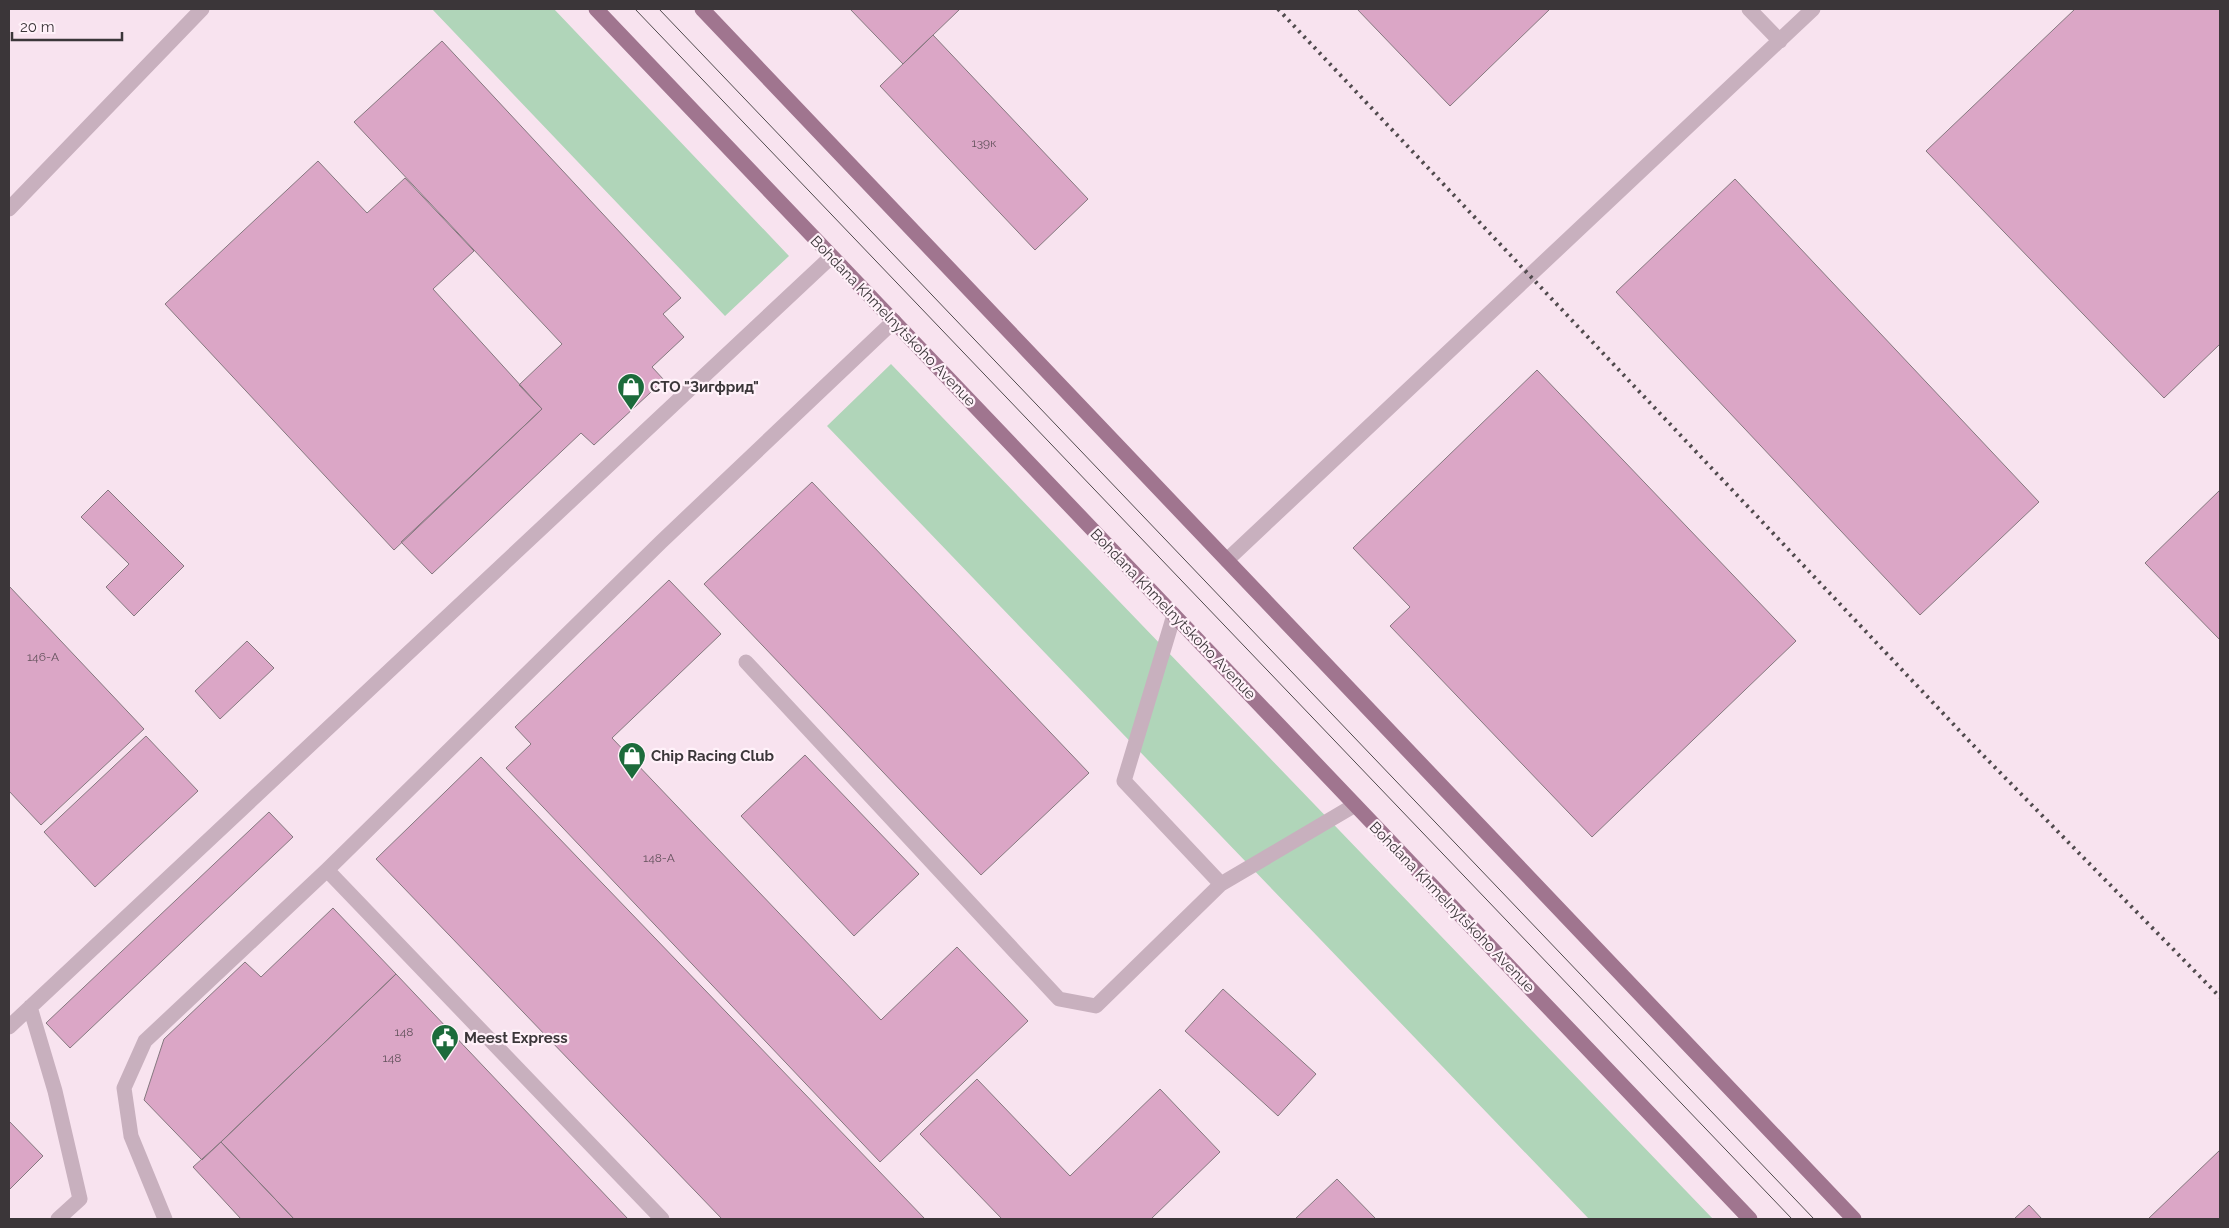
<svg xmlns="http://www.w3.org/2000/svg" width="2229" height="1228" font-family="Raleway,sans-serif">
<rect width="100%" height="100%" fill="#fff1f9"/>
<path fill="#f8e3ef" d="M 9,9 L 2220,9 L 2220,1219 L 9,1219 Z"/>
<path fill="#b0d5b9" d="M 432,9 L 554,9 L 789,256 L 725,316 Z
M 891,364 L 1713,1219 L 1589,1219 L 827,426 Z"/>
<path fill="#dba6c6" stroke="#85787f" d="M 850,9 L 960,9 L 903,64 Z
M 1357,9 L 1550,9 L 1450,106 Z
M 2075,9 L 2220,9 L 2220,344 L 2164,398 L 1926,151 Z
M 933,35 L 1088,199 L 1035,250 L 880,86 Z
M 442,41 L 681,298 L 663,314 L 684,337 L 652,367 L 664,380 L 594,445 L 581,433 L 432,574 L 401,542 L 542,409 L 519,385 L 562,344 L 354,122 Z
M 318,161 L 367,213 L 405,178 L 474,251 L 433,289 L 542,409 L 394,550 L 165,304 Z
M 1735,179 L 2039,502 L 1920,615 L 1616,292 Z
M 1537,370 L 1796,641 L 1592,837 L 1390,626 L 1410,607 L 1353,548 Z
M 812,482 L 1089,773 L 981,875 L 704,584 Z
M 108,490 L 184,566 L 134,616 L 106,587 L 129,564 L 81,517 Z
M 2220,490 L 2220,640 L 2145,563 Z
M 669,580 L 721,634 L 612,738 L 881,1020 L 957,947 L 1028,1021 L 880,1162 L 506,768 L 531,744 L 515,727 Z
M 9,586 L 144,729 L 41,825 L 9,791 Z
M 247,641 L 274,668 L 220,719 L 195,691 Z
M 146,736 L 198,791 L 95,887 L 44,832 Z
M 805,755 L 919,874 L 854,936 L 741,816 Z
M 481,757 L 925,1219 L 722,1219 L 376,859 Z
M 269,812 L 293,837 L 70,1048 L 46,1023 Z
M 333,908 L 396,974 L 202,1160 L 144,1100 L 164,1039 L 245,962 L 261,977 Z
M 396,974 L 628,1219 L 294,1219 L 221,1142 Z
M 1223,989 L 1316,1074 L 1278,1116 L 1185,1031 Z
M 977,1079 L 1070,1176 L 1160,1089 L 1220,1152 L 1151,1219 L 1002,1219 L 920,1134 Z
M 9,1121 L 43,1156 L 9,1190 Z
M 221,1142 L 294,1219 L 241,1219 L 193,1167 Z
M 2220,1150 L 2220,1219 L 2148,1219 Z
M 1337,1179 L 1376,1219 L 1295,1219 Z
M 2029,1205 L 2042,1219 L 2014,1219 Z"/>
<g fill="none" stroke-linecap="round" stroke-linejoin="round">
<path stroke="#c8b0be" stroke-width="15" d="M 1749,9 L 1780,41
M 9,209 L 202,9
M 1227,560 L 1813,9
M 1174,615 L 1124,781 L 1221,884
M 746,662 L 1059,999 L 1096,1006 L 1221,884 L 1355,805
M 327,870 L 662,1219
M 30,1007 L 55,1091 L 80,1199 L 58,1219
M 9,1027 L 831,257
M 165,1219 L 131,1136 L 124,1088 L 145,1041 L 327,870 L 661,542 L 894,321"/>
<path stroke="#a0758f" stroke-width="15" d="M 596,9 L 1750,1219
M 702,9 L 1854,1219"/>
<path stroke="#504a4d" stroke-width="1" d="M 635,9 L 1792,1219
M 659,9 L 1814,1219"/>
<path stroke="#504a4d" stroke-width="4" stroke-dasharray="2.5 5" stroke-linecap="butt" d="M 1278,9 L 1973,745 L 2220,997"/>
</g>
<defs>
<symbol id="shop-pin" viewBox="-11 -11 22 30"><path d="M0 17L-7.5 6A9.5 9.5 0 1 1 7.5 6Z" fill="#1c6b3b" stroke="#fff1f9"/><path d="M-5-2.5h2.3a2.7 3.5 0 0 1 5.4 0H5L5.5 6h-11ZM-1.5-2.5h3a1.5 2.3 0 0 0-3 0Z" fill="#fff"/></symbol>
<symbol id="civic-pin" viewBox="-11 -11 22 30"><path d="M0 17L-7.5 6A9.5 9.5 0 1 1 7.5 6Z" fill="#1c6b3b" stroke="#fff1f9"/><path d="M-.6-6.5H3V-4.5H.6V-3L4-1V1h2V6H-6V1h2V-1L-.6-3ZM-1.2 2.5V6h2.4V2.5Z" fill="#fff"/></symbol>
</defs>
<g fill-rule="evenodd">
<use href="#shop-pin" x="615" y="371" width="32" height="43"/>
<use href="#shop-pin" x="616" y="740" width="32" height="43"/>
<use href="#civic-pin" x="429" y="1022" width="32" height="43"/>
</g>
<g text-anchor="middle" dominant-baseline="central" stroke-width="4.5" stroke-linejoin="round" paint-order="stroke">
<g font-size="12" fill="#63525c">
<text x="984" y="143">139к</text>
<text x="43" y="657">146-А</text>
<text x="659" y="858">148-А</text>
<text x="404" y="1032">148</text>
<text x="392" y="1058">148</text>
</g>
<g font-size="15" fill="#3b3639" stroke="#fff1f9">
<text transform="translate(893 321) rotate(46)">Bohdana Khmelnytskoho Avenue</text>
<text transform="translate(1173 614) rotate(46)">Bohdana Khmelnytskoho Avenue</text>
<text transform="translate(1452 907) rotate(46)">Bohdana Khmelnytskoho Avenue</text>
</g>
<g font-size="15" font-weight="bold" fill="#3b3639" stroke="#fff1f9" text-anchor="start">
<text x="650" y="387">СТО "Зигфрид"</text>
<text x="651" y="756">Chip Racing Club</text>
<text x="464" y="1038">Meest Express</text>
</g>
</g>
<rect width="2229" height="1228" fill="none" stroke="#3b3639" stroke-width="20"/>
<path d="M12 32v8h110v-8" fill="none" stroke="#3b3639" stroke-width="2.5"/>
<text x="20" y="32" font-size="15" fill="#3b3639" stroke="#fff1f9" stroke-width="4" paint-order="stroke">20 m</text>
</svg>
